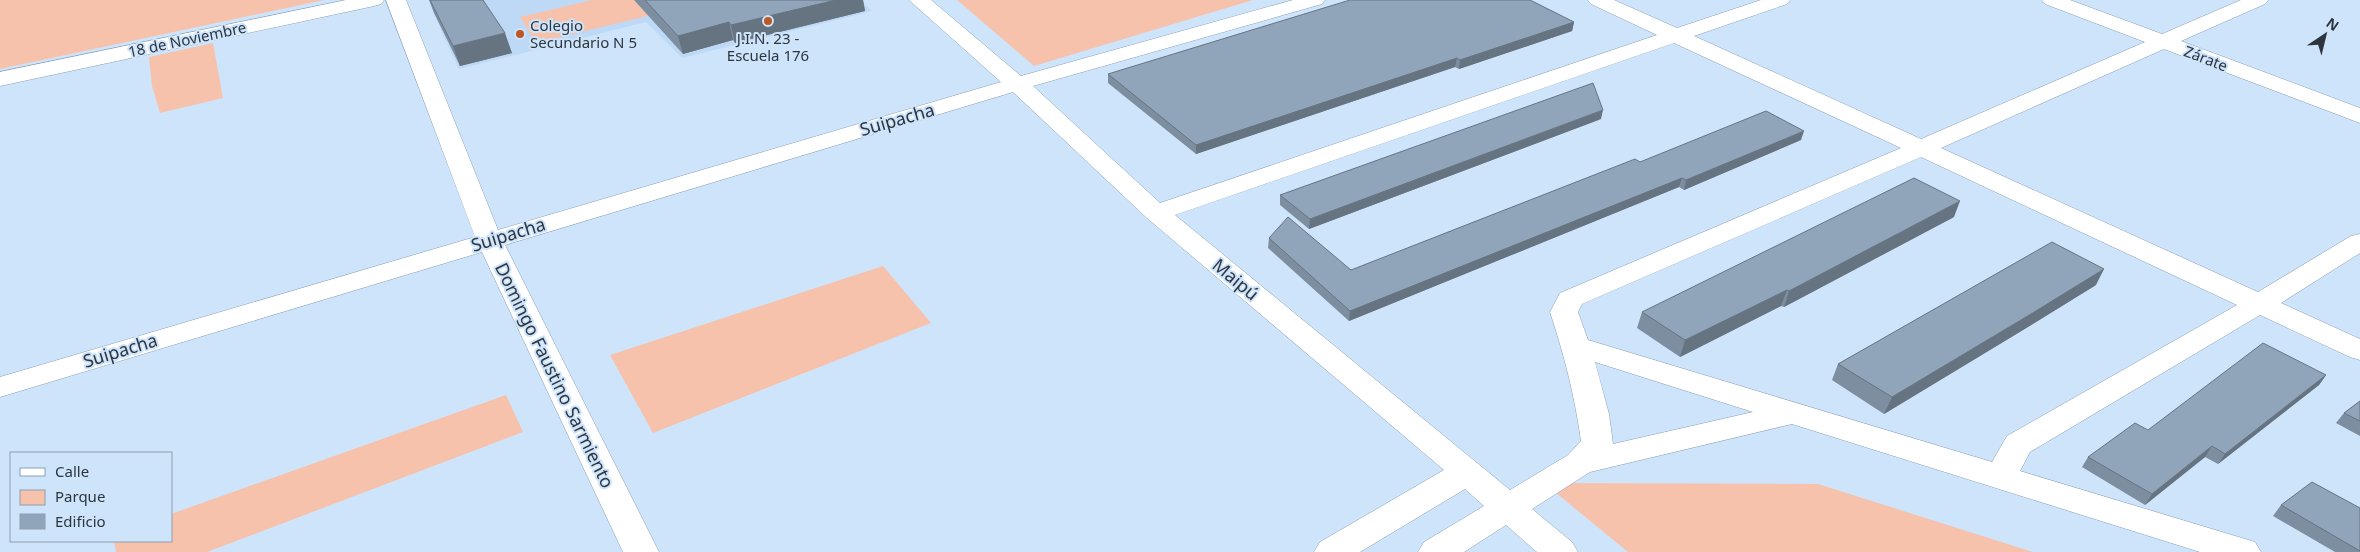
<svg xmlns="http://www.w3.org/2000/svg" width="2360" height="552" font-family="'Noto Sans',sans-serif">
<rect width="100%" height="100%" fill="#cee4fb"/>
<path fill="#bed9f6" d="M 470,0 L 860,0 L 872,11 L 682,58 L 646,22 L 459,69 L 433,12 L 441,6 Z"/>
<path fill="#f7c2ac" d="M 0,0 L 324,0 L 0,69 Z
M 592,0 L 664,0 L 672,10 L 536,43 L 520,17 Z
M 957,0 L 1253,0 L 1034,66 Z
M 213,43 L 223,98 L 160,113 L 152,86 L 149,57 Z
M 883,266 L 931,323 L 653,433 L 610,355 Z
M 506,395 L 523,432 L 207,552 L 116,552 L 114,541 L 171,541 L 171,514 Z
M 1544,483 L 1818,484 L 2033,552 L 1628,552 Z"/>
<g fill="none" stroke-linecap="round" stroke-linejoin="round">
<defs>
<path id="minor" d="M 346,0 L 384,0 L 381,4 L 374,6 L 0,86 L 0,72 Z
M 386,0 L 406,0 L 498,230 L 1001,82 L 909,0 L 931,0 L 1021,76 L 1293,0 L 1325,0 L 1322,4 L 1033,86 L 1160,203 L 1657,35 L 1591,4 L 1588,0 L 1614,0 L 1677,28 L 1761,0 L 1790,0 L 1787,4 L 1694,36 L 1921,139 L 2145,42 L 2045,4 L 2042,0 L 2070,0 L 2162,34 L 2241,0 L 2268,0 L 2265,4 L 2181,41 L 2360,108 L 2360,123 L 2164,49 L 1941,148 L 2258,292 L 2351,236 L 2360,234 L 2360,253 L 2281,303 L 2360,339 L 2360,360 L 2350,357 L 2260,315 L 2030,452 L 2020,471 L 2255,542 L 2261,552 L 2200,552 L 1792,424 L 1590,472 L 1532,509 L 1572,542 L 1578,552 L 1537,552 L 1506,525 L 1464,552 L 1418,552 L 1424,542 L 1484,506 L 1465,489 L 1360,552 L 1314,552 L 1320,542 L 1444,470 L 1147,218 L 1013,92 L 505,245 L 659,552 L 623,552 L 482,252 L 0,397 L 0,377 L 475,237 ZM 1674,43 L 1901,148 L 1560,293 L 1550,312 C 1564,354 1575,397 1581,441 L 1568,455 L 1510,490 L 1175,215 ZM 1921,157 L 2237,305 L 2007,436 L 1992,462 L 1588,340 L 1578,312 L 1582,304 ZM 1595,362 L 1753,412 L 1613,444 L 1609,414 Z"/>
</defs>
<use href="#minor" stroke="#8b9fb4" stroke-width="1"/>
<use href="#minor" fill="#fff" fill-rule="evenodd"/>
</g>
<path fill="#7d8ea0" d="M 429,0 L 483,0 L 512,53 L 460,66 L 434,13 Z
M 634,0 L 863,0 L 865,11 L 735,43 L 733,40 L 683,54 Z
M 1574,22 L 1572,31 L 1459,69 L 1455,67 L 1196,154 L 1108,83 L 1108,74 Z
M 1601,119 L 1309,229 L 1280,205 L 1280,195 Z
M 1801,140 L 1684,190 L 1679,187 L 1349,321 L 1268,248 L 1269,238 L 1351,270 L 1640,162 Z
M 1954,217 L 1784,307 L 1781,306 L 1680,357 L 1637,328 L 1642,312 Z
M 2096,285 L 2023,330 L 1884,414 L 1832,380 L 1838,364 Z
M 2326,375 L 2319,385 L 2218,464 L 2205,457 L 2145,505 L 2082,467 L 2088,457 L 2148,430 Z
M 2360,401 L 2360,436 L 2336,423 L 2344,413 Z
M 2281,505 L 2360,508 L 2360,552 L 2335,552 L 2273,516 Z"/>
<path fill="#667482" d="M 836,0 L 863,0 L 865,11 L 735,43 L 731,25 Z
M 729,22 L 733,40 L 683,54 L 678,36 Z
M 1574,22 L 1572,31 L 1459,69 L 1460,60 Z
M 505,33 L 512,53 L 460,66 L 453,46 Z
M 1457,58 L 1455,67 L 1196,154 L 1196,145 Z
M 1603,110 L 1601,119 L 1309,229 L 1310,219 Z
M 1804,131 L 1801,140 L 1684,190 L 1686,180 Z
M 1682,178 L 1679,187 L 1349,321 L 1350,311 Z
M 1960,201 L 1954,217 L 1784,307 L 1789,291 Z
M 2104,269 L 2096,285 L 2023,330 L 1884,414 L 1892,397 Z
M 1787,290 L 1781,306 L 1680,357 L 1685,340 Z
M 2326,375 L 2319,385 L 2218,464 L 2225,454 Z
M 2212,446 L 2205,457 L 2145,505 L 2152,494 Z"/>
<path fill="#91a5ba" stroke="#667482" d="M 430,0 L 483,0 L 505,33 L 453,46 Z
M 645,0 L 836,0 L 731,25 L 729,22 L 678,36 Z
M 1350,0 L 1530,0 L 1574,22 L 1460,60 L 1457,58 L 1196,145 L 1108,74 Z
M 1593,83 L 1603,110 L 1310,219 L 1280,195 Z
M 1766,111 L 1804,131 L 1686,180 L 1682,178 L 1350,311 L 1269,238 L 1288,217 L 1351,270 L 1635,159 L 1640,162 Z
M 1914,178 L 1960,201 L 1789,291 L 1787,290 L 1685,340 L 1642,312 Z
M 2052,242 L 2104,269 L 2031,314 L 1892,397 L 1838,364 Z
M 2263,343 L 2326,375 L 2225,454 L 2212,446 L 2152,494 L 2088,457 L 2135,423 L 2148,430 Z
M 2360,401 L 2360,421 L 2344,413 Z
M 2312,482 L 2360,508 L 2360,551 L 2281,505 Z"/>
<g fill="#bc5727" stroke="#cee4fb" stroke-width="2">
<circle cx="768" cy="21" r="5"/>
<circle cx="520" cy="34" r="5"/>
</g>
<g text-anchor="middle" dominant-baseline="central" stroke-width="4" stroke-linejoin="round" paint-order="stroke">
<g font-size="15" fill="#2d353e" stroke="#cee4fb" text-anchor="start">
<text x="530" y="25">Colegio<tspan x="530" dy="17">Secundario N 5</tspan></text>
<text x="768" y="38" text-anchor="middle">J.I.N. 23 -<tspan x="768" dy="17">Escuela 176</tspan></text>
</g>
<g font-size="15" fill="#2d353e" stroke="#cee4fb">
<text transform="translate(187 39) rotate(-12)">18 de Noviembre</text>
<text transform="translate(2206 58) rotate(21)">Zárate</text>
</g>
<g font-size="18" fill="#2d353e" stroke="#cee4fb">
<text transform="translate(897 119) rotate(-16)">Suipacha</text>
<text transform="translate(508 234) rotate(-17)">Suipacha</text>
<text transform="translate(1236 279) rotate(40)">Maipú</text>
<text transform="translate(120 350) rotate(-17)">Suipacha</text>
<text transform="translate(555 375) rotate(64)">Domingo Faustino Sarmiento</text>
</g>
</g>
<rect x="10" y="452" width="162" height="90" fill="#cee4fb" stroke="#8e9eaf"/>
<rect x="20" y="468" width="25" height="8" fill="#ffffff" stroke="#8e9eaf"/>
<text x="55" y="477" font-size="15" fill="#2d353e">Calle</text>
<rect x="20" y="490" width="25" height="15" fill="#f7c2ac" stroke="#8e9eaf"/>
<text x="55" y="502" font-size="15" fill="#2d353e">Parque</text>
<rect x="20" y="514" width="25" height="15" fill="#91a5ba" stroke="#8e9eaf"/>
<text x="55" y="527" font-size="15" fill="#2d353e">Edificio</text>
<g transform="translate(2325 35) rotate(35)" stroke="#cee4fb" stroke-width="4" paint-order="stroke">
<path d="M0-4L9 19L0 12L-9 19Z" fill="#2d353e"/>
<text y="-8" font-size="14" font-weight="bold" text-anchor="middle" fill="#2d353e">N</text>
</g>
</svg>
